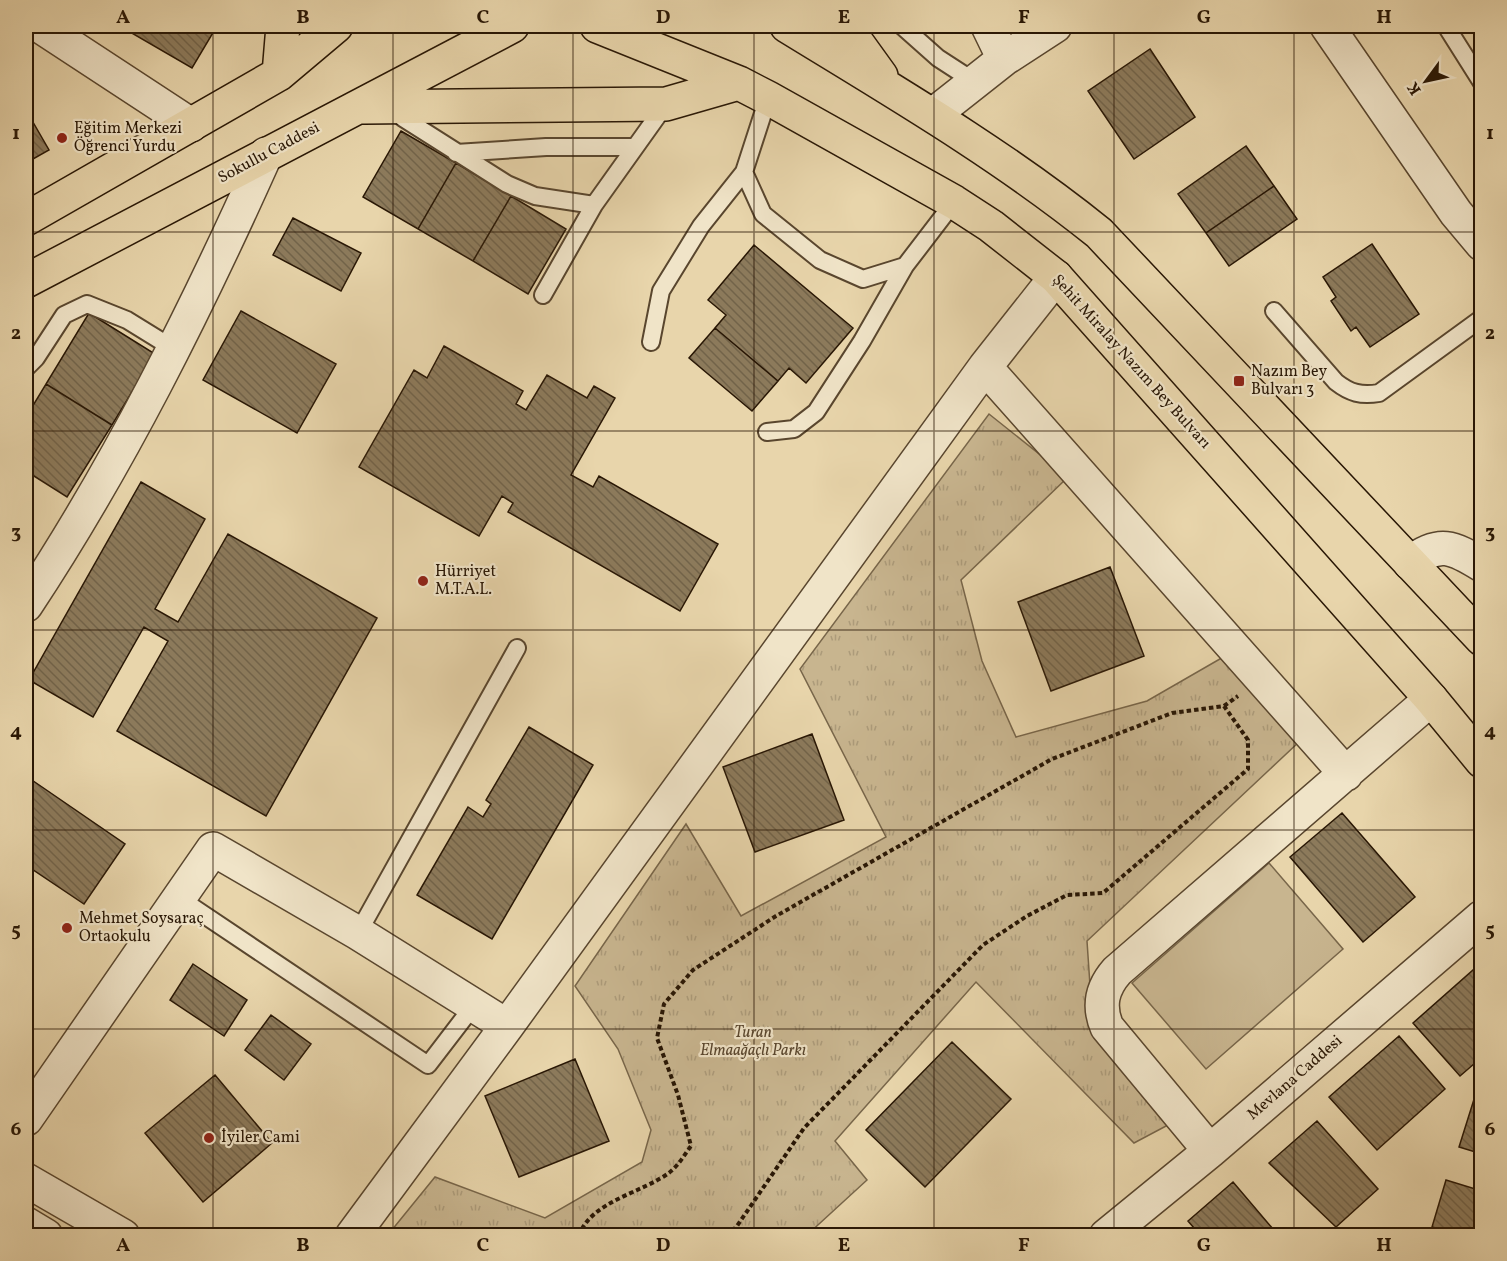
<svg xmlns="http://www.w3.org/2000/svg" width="1507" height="1261" font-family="Vollkorn,serif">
<defs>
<pattern id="park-tufts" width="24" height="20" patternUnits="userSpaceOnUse" patternTransform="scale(1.5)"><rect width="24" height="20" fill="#c8b58f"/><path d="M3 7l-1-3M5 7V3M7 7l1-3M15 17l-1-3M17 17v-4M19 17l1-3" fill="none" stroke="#ac9b7a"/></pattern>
<pattern id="building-back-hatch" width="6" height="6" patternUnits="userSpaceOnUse" patternTransform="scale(1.5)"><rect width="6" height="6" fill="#8c7a5b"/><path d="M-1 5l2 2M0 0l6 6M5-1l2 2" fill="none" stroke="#726349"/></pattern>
</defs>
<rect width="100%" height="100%" fill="#e8d5ab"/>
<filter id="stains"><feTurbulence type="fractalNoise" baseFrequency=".00333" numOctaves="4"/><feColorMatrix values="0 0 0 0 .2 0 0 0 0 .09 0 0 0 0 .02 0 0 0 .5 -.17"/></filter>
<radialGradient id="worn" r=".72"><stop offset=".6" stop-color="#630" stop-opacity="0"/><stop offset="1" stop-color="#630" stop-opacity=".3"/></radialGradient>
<path fill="#c8b58f" stroke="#78664a" stroke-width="1.5" d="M 1269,863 L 1343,949 L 1206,1069 L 1132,983 Z"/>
<path fill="url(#park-tufts)" stroke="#78664a" stroke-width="1.5" d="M 989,414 L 1068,477 L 961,580 L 982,661 L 1016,737 L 1147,701 L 1232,652 L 1317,725 L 1087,941 L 1091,1000 L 1185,1116 L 1134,1143 L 976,982 L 835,1141 L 867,1180 L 807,1235 L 387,1236 L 435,1177 L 545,1218 L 642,1162 L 651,1130 L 618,1049 L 575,986 L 686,824 L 741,916 L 886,837 L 800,669 Z"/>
<path fill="url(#building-back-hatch)" stroke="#291705" stroke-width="1.5" d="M 124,26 L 217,26 L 192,68 L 123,28 Z
M 1150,49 L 1195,117 L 1134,159 L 1088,91 Z
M 26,110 L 49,150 L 26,163 Z
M 401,131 L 456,163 L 418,229 L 363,197 Z
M 1246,146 L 1274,186 L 1206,233 L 1178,194 Z
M 456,163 L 511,196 L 473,261 L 418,229 Z
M 1274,186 L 1297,219 L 1229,266 L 1206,233 Z
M 511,196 L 566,229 L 528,294 L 473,261 Z
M 293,218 L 361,253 L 341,291 L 273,255 Z
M 1372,244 L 1419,314 L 1370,347 L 1356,327 L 1351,331 L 1331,301 L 1336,297 L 1323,277 Z
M 754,245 L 853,328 L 806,383 L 789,368 L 778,381 L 715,328 L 726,315 L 708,300 Z
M 241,311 L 336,364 L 297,433 L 203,380 Z
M 89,313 L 155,354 L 112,425 L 46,384 Z
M 715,328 L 778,381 L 752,411 L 689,358 Z
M 444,346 L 523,391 L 516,404 L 526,410 L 547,375 L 587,398 L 594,386 L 615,398 L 571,475 L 593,487 L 599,476 L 718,544 L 680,611 L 508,512 L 513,503 L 502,496 L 479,536 L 359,467 L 414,370 L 427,378 Z
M 46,384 L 112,425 L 67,497 L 26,471 L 26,417 Z
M 141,482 L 205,519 L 155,609 L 178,622 L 228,534 L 377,618 L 266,816 L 117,731 L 168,641 L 144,627 L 93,717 L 29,680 Z
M 1110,567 L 1144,656 L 1051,691 L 1018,602 Z
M 529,727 L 593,765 L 492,939 L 417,895 L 468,807 L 483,817 L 491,804 L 486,800 Z
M 812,734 L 844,820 L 755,852 L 723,767 Z
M 26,776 L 125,844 L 84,904 L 26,865 Z
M 1342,813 L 1415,897 L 1363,942 L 1290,857 Z
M 1481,963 L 1482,1057 L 1460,1076 L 1413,1023 Z
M 193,964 L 247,1000 L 224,1036 L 170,1000 Z
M 271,1015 L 311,1044 L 284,1080 L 245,1050 Z
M 1399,1036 L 1445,1089 L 1377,1150 L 1329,1097 Z
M 952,1042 L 1011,1099 L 925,1187 L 866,1130 Z
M 575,1059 L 609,1141 L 519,1177 L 485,1096 Z
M 215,1075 L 272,1143 L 203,1202 L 145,1133 Z
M 1482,1088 L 1482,1154 L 1459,1147 L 1476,1093 Z
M 1317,1121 L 1378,1189 L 1336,1227 L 1269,1163 Z
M 1446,1180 L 1482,1191 L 1482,1236 L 1457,1236 L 1432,1227 Z
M 1233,1182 L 1279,1236 L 1201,1236 L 1188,1221 Z
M 303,1228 L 312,1236 L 291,1236 Z"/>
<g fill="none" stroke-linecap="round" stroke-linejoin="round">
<defs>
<path id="service" d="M 902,26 L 938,58 L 975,82
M 1446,26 L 1482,83
M 768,98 L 744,172 L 763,214 L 820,260 L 863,279 L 905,266 L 954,202
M 396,106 L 403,118 L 507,184 L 535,196 L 594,205
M 456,153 L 546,147 L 633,147
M 543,295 L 594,205 L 666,104
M 1274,311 L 1336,382 C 1350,393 1361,396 1379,393 L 1482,318
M 651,342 L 661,291 L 701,226 L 744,172
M 26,368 L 36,358 L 64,315 L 87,304 L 127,320 L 174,349
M 767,432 L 794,429 L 816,412 L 862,341 L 905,266
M 179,898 L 428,1065 L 474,1005
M 358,933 L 517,648"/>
<path id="minor" d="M 40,26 L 191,125
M 988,26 L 1004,59
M 1327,26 L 1456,213 L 1482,244
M 933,115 L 1004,59 L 1055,26
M 985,367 L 1346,774
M 1410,563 C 1439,540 1453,547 1482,565
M 26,605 C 120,463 196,310 266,154
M 26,1119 L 213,849 L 358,933 L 507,1026
M 1210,1151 L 1107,1027 C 1098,1006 1102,988 1117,971 L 1431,699
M 352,1236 L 507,1026 L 985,367 L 1056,277
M 1106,1236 L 1210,1151 L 1482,917"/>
<path id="tertiary" d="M 26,1180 L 123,1236
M 26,1224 L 46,1236"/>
<path id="primary" d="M 597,26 L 739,83 L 768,98 L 954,202 L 991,226 L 1056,277 L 1431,699 L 1482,761
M 787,26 C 893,91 1001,154 1099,233 L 1482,639
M 845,26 L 881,76
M 279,74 L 283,26
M 364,107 L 666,104 L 739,83
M 26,219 L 279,74 L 336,26
M 26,281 L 512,26"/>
</defs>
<use href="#service" stroke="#59462e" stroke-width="20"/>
<use href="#minor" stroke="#59462e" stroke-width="36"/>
<use href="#tertiary" stroke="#59462e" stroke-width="36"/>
<use href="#primary" stroke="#291705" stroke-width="36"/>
<path stroke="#291705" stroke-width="4" stroke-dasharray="4.5 3" stroke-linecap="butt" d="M 1224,706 L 1238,696
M 579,1236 C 590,1201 645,1192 670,1172 C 678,1166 685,1154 691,1146 L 678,1095 L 657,1038 L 664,1004 L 693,970 L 776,916 L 1052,759 L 1172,713 L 1224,706 L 1248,740 L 1248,769 L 1103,893 L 1067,895 L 1027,916 L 983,945 L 804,1128 L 737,1226 L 727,1236"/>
<use href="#service" stroke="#f0e4c8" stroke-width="16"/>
<use href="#minor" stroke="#f0e4c8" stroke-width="33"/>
<use href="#tertiary" stroke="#f0e4c8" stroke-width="33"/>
<use href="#primary" stroke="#e8d5ab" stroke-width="33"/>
</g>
<path fill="none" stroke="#291705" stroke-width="1.5" stroke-opacity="0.55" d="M 213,26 L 213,1236M 393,26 L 393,1236M 573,26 L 573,1236M 754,26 L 754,1236M 934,26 L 934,1236M 1114,26 L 1114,1236M 1294,26 L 1294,1236M 26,232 L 1482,232M 26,431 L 1482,431M 26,630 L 1482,630M 26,830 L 1482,830M 26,1029 L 1482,1029"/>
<g fill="#8f2418" stroke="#f0e4c8" stroke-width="2">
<circle cx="62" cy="138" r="6"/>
<rect x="1233" y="375" width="12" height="12" rx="3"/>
<circle cx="423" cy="581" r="6"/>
<circle cx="67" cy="928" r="6"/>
<circle cx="209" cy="1138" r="6"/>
</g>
<g text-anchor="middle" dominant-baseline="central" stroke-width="4.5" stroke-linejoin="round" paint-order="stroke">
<g font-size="16" fill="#291705" stroke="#f0e4c8" text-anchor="start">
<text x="74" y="129">Eğitim Merkezi<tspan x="74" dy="18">Öğrenci Yurdu</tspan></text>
<text x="1251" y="372">Nazım Bey<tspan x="1251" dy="18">Bulvarı 3</tspan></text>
<text x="435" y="572">Hürriyet<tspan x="435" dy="18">M.T.A.L.</tspan></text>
<text x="79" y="919">Mehmet Soysaraç<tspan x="79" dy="18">Ortaokulu</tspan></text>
<text x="221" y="1138">İyiler Cami</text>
</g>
<g font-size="16" fill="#291705" stroke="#f0e4c8">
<text transform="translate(269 153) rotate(-28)">Sokullu Caddesi</text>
<text transform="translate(1131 362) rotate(48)">Şehit Miralay Nazım Bey Bulvarı</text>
<text transform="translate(1295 1078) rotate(-41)">Mevlana Caddesi</text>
</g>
<g font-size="16" font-style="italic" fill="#59462e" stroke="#f0e4c8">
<text x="753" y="1033">Turan<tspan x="753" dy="18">Elmaağaçlı Parkı</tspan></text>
</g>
</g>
<rect width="1507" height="1261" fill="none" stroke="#e8d5ab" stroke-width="66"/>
<g transform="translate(1426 81) rotate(237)" stroke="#f0e4c8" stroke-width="4.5" paint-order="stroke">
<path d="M0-4.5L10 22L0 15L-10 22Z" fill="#291705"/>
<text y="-9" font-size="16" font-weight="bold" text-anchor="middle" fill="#291705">K</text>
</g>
<rect x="33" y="33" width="1441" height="1195" fill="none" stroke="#291705" stroke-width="2"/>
<g font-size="20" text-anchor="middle" font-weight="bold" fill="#291705">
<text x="123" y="23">A</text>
<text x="303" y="23">B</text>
<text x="483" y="23">C</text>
<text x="663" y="23">D</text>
<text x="844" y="23">E</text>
<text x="1024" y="23">F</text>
<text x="1204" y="23">G</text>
<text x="1384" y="23">H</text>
<text x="16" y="139">1</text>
<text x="1490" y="139">1</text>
<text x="16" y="339">2</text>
<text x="1490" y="339">2</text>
<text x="16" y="538">3</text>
<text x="1490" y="538">3</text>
<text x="16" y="737">4</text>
<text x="1490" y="737">4</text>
<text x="16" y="936">5</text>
<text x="1490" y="936">5</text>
<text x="16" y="1135">6</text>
<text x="1490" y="1135">6</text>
<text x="123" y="1251">A</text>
<text x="303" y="1251">B</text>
<text x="483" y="1251">C</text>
<text x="663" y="1251">D</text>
<text x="844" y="1251">E</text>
<text x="1024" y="1251">F</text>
<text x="1204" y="1251">G</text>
<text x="1384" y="1251">H</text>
</g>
<rect width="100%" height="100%" filter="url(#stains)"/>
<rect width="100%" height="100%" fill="url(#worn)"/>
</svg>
